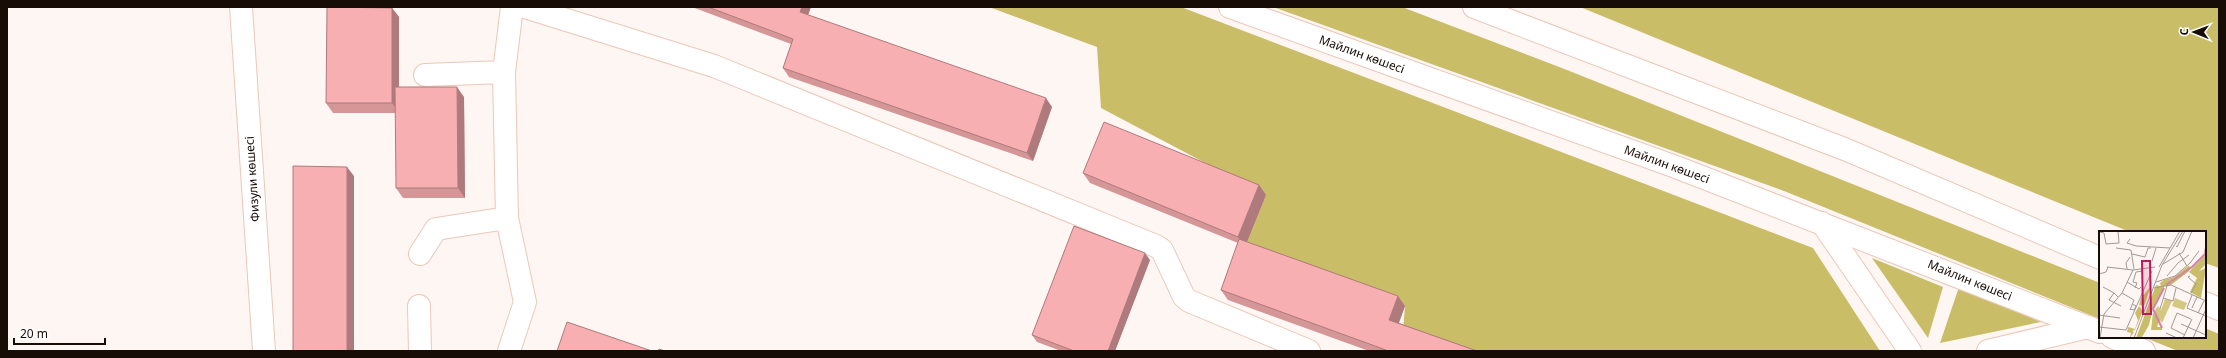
<svg xmlns="http://www.w3.org/2000/svg" width="2226" height="358" font-family="'Noto Sans',sans-serif">
<rect width="100%" height="100%" fill="#fef6f3"/>
<path fill="#cabd68" d="M 989,7 L 1181,7 L 1813,248 L 1880,351 L 1456,351 L 1403,332 L 1405,306 L 1245,247 L 1266,195 L 1101,108 L 1097,47 Z
M 1273,7 L 1402,7 L 1567,70 L 2100,283 L 2100,319 L 1784,191 Z
M 1580,7 L 2219,7 L 2219,268 L 2205,263 L 2205,232 L 2130,232 Z
M 1872,258 L 1943,287 L 1928,338 Z
M 1959,287 L 2041,322 L 1940,343 Z
M 2205,328 L 2219,334 L 2219,351 L 2178,351 L 2143,337 L 2205,337 Z"/>
<g fill="none" stroke-linecap="round" stroke-linejoin="round">
<defs>
<path id="minor" d="M 241,7 L 264,351
M 525,7 L 714,66 L 1156,246 L 1162,250 L 1184,297 L 1189,301 L 1309,351
M 425,75 L 504,72
M 507,218 L 525,302 L 509,351
M 1822,223 L 1910,351
M 420,254 L 436,229 L 507,218 L 504,72 L 512,7
M 419,306 L 420,351
M 1988,351 L 2088,327"/>
<path id="major" d="M 1230,7 L 1676,167 L 2100,332
M 1474,7 L 1847,150 L 2100,258
M 2205,303 L 2219,309
M 2112,337 L 2144,351"/>
</defs>
<use href="#minor" stroke="#ebc7b8" stroke-width="24"/>
<use href="#major" stroke="#ebc7b8" stroke-width="24"/>
<use href="#minor" stroke="#fff" stroke-width="22"/>
<use href="#major" stroke="#fff" stroke-width="22"/>
</g>
<path fill="#d59698" d="M 692,7 L 811,7 L 808,15 L 1052,107 L 1033,161 L 789,77 L 783,68 L 791,44 Z
M 392,8 L 399,17 L 399,87 L 464,97 L 465,198 L 403,198 L 396,188 L 396,113 L 333,113 L 326,103 Z
M 1083,173 L 1259,185 L 1266,195 L 1247,242 L 1405,306 L 1399,323 L 1477,351 L 1369,351 L 1228,300 L 1221,290 L 1238,243 L 1090,183 Z
M 1150,260 L 1115,351 L 1061,351 L 1037,342 L 1032,335 Z"/>
<path fill="#ae7a7c" d="M 802,7 L 811,7 L 806,20 L 800,12 Z
M 392,8 L 399,17 L 399,112 L 392,103 Z
M 457,87 L 464,97 L 465,198 L 458,188 Z
M 1046,98 L 1052,107 L 1033,161 L 1027,153 Z
M 347,167 L 354,176 L 354,351 L 347,351 Z
M 1259,185 L 1266,195 L 1245,247 L 1238,237 Z
M 1145,253 L 1150,260 L 1115,351 L 1108,351 Z
M 1398,296 L 1405,306 L 1396,330 L 1389,320 Z"/>
<path fill="#f8afb1" stroke="#ae7a7c" d="M 327,7 L 392,8 L 392,103 L 326,103 Z
M 708,7 L 802,7 L 800,12 L 1046,98 L 1027,153 L 783,68 L 793,39 Z
M 395,87 L 457,87 L 458,188 L 396,188 Z
M 1104,122 L 1259,185 L 1238,237 L 1083,173 Z
M 293,166 L 347,167 L 347,351 L 293,351 Z
M 1074,226 L 1145,253 L 1108,351 L 1074,351 L 1032,335 Z
M 1239,239 L 1398,296 L 1389,320 L 1477,351 L 1386,351 L 1386,350 L 1221,290 Z
M 567,322 L 652,351 L 557,351 Z
M 659,349 L 665,351 L 658,351 Z"/>
<g text-anchor="middle" dominant-baseline="central" stroke-width="4" stroke-linejoin="round" paint-order="stroke">
<g font-size="12" fill="#180c07" stroke="#fff">
<text transform="translate(1362 54) rotate(20)">Майлин көшесі</text>
<text transform="translate(1667 164) rotate(20)">Майлин көшесі</text>
<text transform="translate(252 179) rotate(-94)">Физули көшесі</text>
<text transform="translate(1970 280) rotate(22)">Майлин көшесі</text>
</g>
</g>
<g transform="translate(2099 231)">
<rect width="107" height="107" fill="#fef6f3"/>
<path d="M 76,67 L 88,72 L 85,79 L 73,75 ZM 66,68 L 73,70 L 63,92 L 55,81 L 59,75 L 62,79 Z" fill="#d4c880"/>
<path d="M 107,23 L 107,33 L 100,40 L 107,37 L 102,67 L 107,70 L 91,61 L 98,47 L 90,41 ZM 89,35 L 93,36 L 89,41 L 72,54 L 62,56 L 61,52 L 65,49 L 75,46 ZM 56,41 L 46,73 L 44,75 L 40,74 L 42,67 L 51,56 ZM 57,54 L 65,56 L 54,77 L 50,94 L 43,106 L 37,107 ZM 40,75 L 44,80 L 36,99 L 33,100 L 35,101 L 31,107 L 32,102 L 28,101 L 29,96 L 36,98 L 39,89 L 36,82 ZM 54,82 L 61,88 L 58,96 L 63,96 L 63,99 L 52,99 Z" fill="#cabd68"/>
<path fill="none" stroke="#d283a9" stroke-width="2" d="M 67,54 L 93,36 L 106,23 L 107,16M 63,97 L 54,78 L 65,57"/>
<path fill="none" stroke="#a29895" stroke-width="1" d="M 0,1 L 5,2 L 7,13 L 20,12 L 19,0M 31,8 L 28,12 L 37,15 L 71,17M 77,15 L 78,16 L 86,0M 17,17 L 32,19 L 35,38M 80,22 L 88,35M 33,23 L 46,26 L 49,17 L 52,17M 53,30 L 57,17M 64,33 L 84,21 L 93,0M 8,36 L 34,39M 60,36 L 81,0M 28,38 L 27,32 L 31,26M 0,43 L 7,41 L 9,36M 68,45 L 79,32 L 90,24M 91,45 L 89,46 L 97,53 L 92,62M 28,51 L 40,58 L 42,56M 57,51 L 76,45 L 91,32 L 100,20M 4,56 L 15,62M 36,57 L 38,52 L 34,51 L 37,41 L 44,40M 55,57 L 72,54 L 107,70M 23,62 L 35,69 L 31,79M 93,64 L 88,77 L 107,85M 19,66 L 15,62 L 10,69 L 22,75M 64,67 L 74,70 L 77,57M 93,77 L 98,66M 31,78 L 35,79 L 37,75 L 33,73M 61,78 L 68,55M 99,82 L 105,70M 0,84 L 21,87M 82,93 L 107,104 L 106,107M 0,96 L 27,99 L 53,40M 67,102 L 78,107M 86,104 L 72,97 L 78,82 L 92,88M 1,107 L 5,83 L 23,62 L 34,39 L 56,36M 35,107 L 63,34 L 84,0M 84,107 L 93,88M 94,107 L 107,78"/>
<path fill="#c2185b" fill-opacity="0.15" stroke="#c2185b" stroke-width="2" d="M 43,30 L 51,30 L 52,83 L 44,83 Z"/>
<rect width="107" height="107" fill="none" stroke="#180c07" stroke-width="2"/>
</g>
<rect width="2226" height="358" fill="none" stroke="#180c07" stroke-width="16"/>
<g transform="translate(2194 32) rotate(271)" stroke="#ffffff" stroke-width="3" paint-order="stroke">
<path d="M0-3L7 15L0 10L-7 15Z" fill="#180c07"/>
<text y="-6" font-size="11" font-weight="bold" text-anchor="middle" fill="#180c07">С</text>
</g>
<path d="M14 338v6h91v-6" fill="none" stroke="#180c07" stroke-width="2"/>
<text x="20" y="338" font-size="12" fill="#180c07" stroke="#ffffff" stroke-width="3" paint-order="stroke">20 m</text>
</svg>
